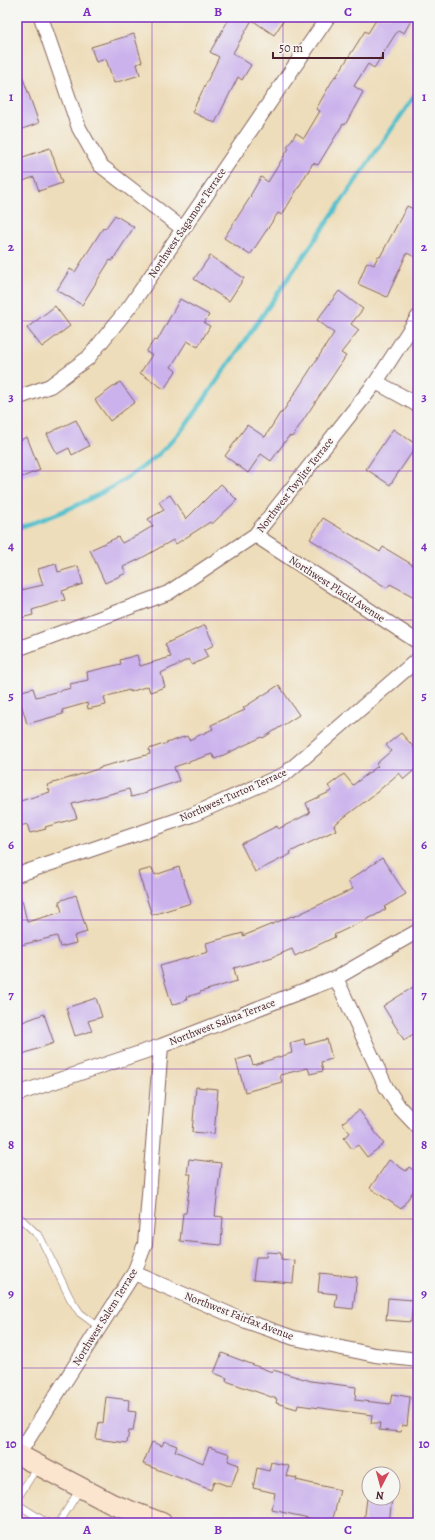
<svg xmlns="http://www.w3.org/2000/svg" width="435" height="1540" font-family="Alegreya,serif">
<rect width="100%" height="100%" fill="#f6f6f2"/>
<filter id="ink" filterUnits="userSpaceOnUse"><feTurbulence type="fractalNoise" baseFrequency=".025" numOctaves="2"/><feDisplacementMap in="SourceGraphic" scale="8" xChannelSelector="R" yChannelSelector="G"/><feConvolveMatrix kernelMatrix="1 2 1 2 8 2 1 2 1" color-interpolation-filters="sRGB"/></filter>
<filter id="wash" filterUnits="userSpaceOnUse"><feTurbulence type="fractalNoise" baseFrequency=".012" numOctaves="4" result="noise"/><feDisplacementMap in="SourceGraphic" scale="16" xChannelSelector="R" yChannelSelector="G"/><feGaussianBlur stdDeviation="0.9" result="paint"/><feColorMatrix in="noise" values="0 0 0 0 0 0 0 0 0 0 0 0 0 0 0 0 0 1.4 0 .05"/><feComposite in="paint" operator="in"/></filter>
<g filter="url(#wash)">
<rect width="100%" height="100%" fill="#eeddba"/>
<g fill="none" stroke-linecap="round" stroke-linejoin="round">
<path stroke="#53c0cc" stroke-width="4.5" d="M 17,528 C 65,513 113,491 153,459 C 166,449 176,436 187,424 L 418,91"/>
</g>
<g id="blocks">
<path fill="#cbb2ec" d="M 230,17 L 286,17 L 274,35 L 252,20 L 233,53 L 251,65 L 242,80 L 238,77 L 215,123 L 192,112 L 219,57 L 210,52 Z
M 378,17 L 413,17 L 404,33 L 398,30 L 374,68 L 368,64 L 354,86 L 363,92 L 345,125 L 343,124 L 318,165 L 313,163 L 282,215 L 278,213 L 250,255 L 224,238 L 251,196 L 250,196 L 261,177 L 268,182 L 289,148 L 287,147 L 296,133 L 304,138 L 320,111 L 316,109 L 335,76 L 336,77 L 365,31 L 368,33 Z
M 134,34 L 142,62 L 137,64 L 140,75 L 114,83 L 106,59 L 96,62 L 91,47 Z
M 19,67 L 39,123 L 17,131 L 17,68 Z
M 50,148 L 62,183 L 39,191 L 34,177 L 23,181 L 17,163 L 17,159 Z
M 407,206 L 418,211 L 418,250 L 415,257 L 407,253 L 387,297 L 358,284 L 367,262 L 374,265 L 378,256 L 380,257 Z
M 115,215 L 134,227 L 112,261 L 110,260 L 82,305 L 57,290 L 70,269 L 75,272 L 103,228 L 105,229 Z
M 210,256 L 244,278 L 229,301 L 194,279 Z
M 339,291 L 363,309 L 351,324 L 359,330 L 341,353 L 346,356 L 292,437 L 289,436 L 271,461 L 261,454 L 248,473 L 225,456 L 247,425 L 265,437 L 280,413 L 282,413 L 334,333 L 317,320 Z
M 180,299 L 209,315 L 204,323 L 210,326 L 198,347 L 187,341 L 171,367 L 176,371 L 164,389 L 140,373 L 152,355 L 146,352 L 154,340 L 157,341 Z
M 55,306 L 70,326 L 42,347 L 27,328 Z
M 120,382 L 135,402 L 110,421 L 95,400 Z
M 76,420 L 89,446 L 72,455 L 69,448 L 57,454 L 47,434 Z
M 393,429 L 417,445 L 390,485 L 366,469 Z
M 27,437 L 40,470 L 17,479 L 17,441 Z
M 221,484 L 237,500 L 212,524 L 210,522 L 176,544 L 173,540 L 140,559 L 123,567 L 126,573 L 105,583 L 90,550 L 118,537 L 122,543 L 136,536 L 153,526 L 148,519 L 164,510 L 159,502 L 170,495 L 186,519 Z
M 323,518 L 380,552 L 383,547 L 418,568 L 418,599 L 390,584 L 387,588 L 310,539 Z
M 56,564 L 58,572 L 78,566 L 83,584 L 62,591 L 65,600 L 32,610 L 33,615 L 17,619 L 17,591 L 43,585 L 38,569 Z
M 205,625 L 214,645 L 204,650 L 208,657 L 192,665 L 189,659 L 161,673 L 165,687 L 150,692 L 148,686 L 130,692 L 129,690 L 104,697 L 106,705 L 88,709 L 87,703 L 62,710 L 63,714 L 27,724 L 18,692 L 33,688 L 36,697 L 71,688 L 70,684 L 88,680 L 87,672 L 121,664 L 120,660 L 137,655 L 140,666 L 171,657 L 165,644 Z
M 279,685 L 299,715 L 263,738 L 262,737 L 215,759 L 212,754 L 174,767 L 179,781 L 146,792 L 147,793 L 131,797 L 129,789 L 72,804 L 77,818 L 45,827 L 46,829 L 30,833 L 27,824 L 17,827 L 17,802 L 50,792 L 47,785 L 101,768 L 101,767 L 150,754 L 149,749 L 187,736 L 189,740 L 213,729 L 211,725 L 245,710 L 243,708 Z
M 401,733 L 418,752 L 418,767 L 404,779 L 399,773 L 376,793 L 334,825 L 336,830 L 290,852 L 291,854 L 255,872 L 241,844 L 277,826 L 278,829 L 310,813 L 306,803 L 332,791 L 328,786 L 344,774 L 353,785 L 378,766 L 376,764 L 391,751 L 386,745 Z
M 382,858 L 406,894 L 384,907 L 386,909 L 376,915 L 334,935 L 335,937 L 295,956 L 292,949 L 273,957 L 234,968 L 237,981 L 200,992 L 200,993 L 186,997 L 187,1000 L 172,1005 L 160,966 L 208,952 L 206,943 L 243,933 L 243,936 L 292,916 L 293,917 L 353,889 L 348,881 Z
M 179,867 L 191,903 L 152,915 L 138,872 L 152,868 L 155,875 Z
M 76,895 L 87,932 L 74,936 L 76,943 L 60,947 L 57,936 L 17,946 L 17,900 L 22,900 L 27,922 L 62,912 L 59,901 Z
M 418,984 L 418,1031 L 404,1040 L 383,1006 Z
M 96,998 L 102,1017 L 88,1021 L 92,1031 L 75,1036 L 66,1008 Z
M 44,1014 L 54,1043 L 17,1056 L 17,1024 Z
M 304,1039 L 305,1045 L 327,1039 L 332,1059 L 321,1062 L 323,1071 L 310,1074 L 308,1068 L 280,1075 L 282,1082 L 245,1092 L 236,1060 L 250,1056 L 253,1065 L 292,1053 L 290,1043 Z
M 196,1087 L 218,1089 L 214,1134 L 192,1132 Z
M 359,1110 L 384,1144 L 367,1157 L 358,1145 L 352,1149 L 344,1138 L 350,1133 L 342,1123 Z
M 189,1159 L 221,1163 L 215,1216 L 223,1217 L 221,1245 L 180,1241 L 183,1213 L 186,1213 L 191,1174 L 187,1174 Z
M 389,1160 L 406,1171 L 409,1167 L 418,1173 L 418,1184 L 401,1209 L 370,1188 Z
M 267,1252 L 281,1253 L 281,1259 L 295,1261 L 293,1283 L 253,1280 L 256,1257 L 266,1257 Z
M 320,1273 L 357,1277 L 353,1309 L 335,1307 L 337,1294 L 318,1292 Z
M 388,1298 L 413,1300 L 411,1322 L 386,1320 Z
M 222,1353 L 272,1372 L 273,1370 L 311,1381 L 356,1387 L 355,1400 L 390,1404 L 392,1394 L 410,1397 L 407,1426 L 402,1425 L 401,1432 L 379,1430 L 380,1423 L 371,1423 L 372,1415 L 298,1405 L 297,1409 L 276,1403 L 277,1399 L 226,1381 L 227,1378 L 214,1373 Z
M 106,1397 L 129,1400 L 128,1411 L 136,1412 L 133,1431 L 129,1431 L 127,1443 L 96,1439 L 99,1422 L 103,1423 Z
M 164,1441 L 177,1446 L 175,1451 L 203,1463 L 209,1447 L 230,1454 L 228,1461 L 239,1465 L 231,1487 L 214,1481 L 211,1490 L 143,1464 L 152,1442 L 162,1446 Z
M 271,1462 L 289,1466 L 286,1476 L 297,1478 L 296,1480 L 340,1490 L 332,1523 L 272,1510 L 275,1493 L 253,1488 L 257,1468 L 269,1471 Z
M 367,1498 L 392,1498 L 389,1523 L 364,1523 Z"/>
</g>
</g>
<g filter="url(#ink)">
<use href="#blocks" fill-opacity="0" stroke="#83625d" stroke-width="1"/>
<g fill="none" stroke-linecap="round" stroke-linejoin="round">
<defs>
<path id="service" d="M 17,1215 L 40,1237 L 70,1298 L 80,1313 L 99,1327
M 17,1499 L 37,1467
M 17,1504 L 47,1523
M 59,1523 L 80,1489"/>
<path id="minor" d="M 41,17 L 79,128 L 100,165 L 183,229
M 376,382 L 418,405
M 17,398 L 50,386 L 88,358 L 131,305 L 328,17
M 255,535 L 418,642
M 17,649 L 168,593 L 255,535 L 376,382 L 418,317
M 17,875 L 192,815 L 285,774 L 418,659
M 336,978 L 386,1087 L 399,1107 L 418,1127
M 17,1094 L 161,1046 L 336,978 L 418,931
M 134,1273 L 243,1320 L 294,1338 L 375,1355 L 418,1360
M 18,1455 L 134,1273 L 145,1244 L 161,1046"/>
<path id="secondary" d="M 17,1454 L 112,1504 L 162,1523"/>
</defs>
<use href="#service" stroke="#83625d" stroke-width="8"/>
<use href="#minor" stroke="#83625d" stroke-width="16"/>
<use href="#secondary" stroke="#83625d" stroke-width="22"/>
<use href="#service" stroke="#fff" stroke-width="7"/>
<use href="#minor" stroke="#fff" stroke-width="14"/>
<use href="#secondary" stroke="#fbe5cf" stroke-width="20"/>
</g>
</g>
<path fill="none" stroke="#7b2cbf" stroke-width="1" stroke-opacity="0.55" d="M 152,17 L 152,1523M 283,17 L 283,1523M 17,172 L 418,172M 17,321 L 418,321M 17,471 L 418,471M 17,620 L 418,620M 17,770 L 418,770M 17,920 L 418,920M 17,1069 L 418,1069M 17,1219 L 418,1219M 17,1368 L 418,1368"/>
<g text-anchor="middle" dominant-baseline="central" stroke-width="4" stroke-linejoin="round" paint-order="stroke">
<g font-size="11" fill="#4a1f2b" stroke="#f6f6f2">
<text transform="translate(187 223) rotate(-56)">Northwest Sagamore Terrace</text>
<text transform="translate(295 485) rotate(-52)">Northwest Twylite Terrace</text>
<text transform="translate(337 589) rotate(33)">Northwest Placid Avenue</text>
<text transform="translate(233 795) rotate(-24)">Northwest Turton Terrace</text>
<text transform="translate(222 1022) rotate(-21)">Northwest Salina Terrace</text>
<text transform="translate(239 1316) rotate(21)">Northwest Fairfax Avenue</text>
<text transform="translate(105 1317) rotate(-58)">Northwest Salem Terrace</text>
</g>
</g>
<rect width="435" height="1540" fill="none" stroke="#f6f6f2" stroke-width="44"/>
<g transform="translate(381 1486) rotate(186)"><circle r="19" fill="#f6f6f2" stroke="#b1a0a2"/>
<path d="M0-3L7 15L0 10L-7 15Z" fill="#d1495b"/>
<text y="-6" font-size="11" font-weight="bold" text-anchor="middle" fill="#4a1f2b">N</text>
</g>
<path d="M273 52v6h110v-6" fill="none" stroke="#4a1f2b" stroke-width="2"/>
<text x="279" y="52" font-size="12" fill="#4a1f2b" stroke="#f6f6f2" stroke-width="3" paint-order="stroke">50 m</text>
<rect x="22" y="22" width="391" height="1496" fill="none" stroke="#7b2cbf" stroke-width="1.5"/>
<g font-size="13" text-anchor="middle" font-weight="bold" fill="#7b2cbf">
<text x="87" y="16">A</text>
<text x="218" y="16">B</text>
<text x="348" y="16">C</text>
<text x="11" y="101">1</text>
<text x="424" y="101">1</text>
<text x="11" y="251">2</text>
<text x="424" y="251">2</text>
<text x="11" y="401">3</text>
<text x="424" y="401">3</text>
<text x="11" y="550">4</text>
<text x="424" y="550">4</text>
<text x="11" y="700">5</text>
<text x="424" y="700">5</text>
<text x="11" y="849">6</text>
<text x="424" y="849">6</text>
<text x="11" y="999">7</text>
<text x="424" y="999">7</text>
<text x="11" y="1149">8</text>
<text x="424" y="1149">8</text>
<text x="11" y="1298">9</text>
<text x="424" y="1298">9</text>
<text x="11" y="1448">10</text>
<text x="424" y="1448">10</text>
<text x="87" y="1534">A</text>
<text x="218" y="1534">B</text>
<text x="348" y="1534">C</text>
</g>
</svg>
